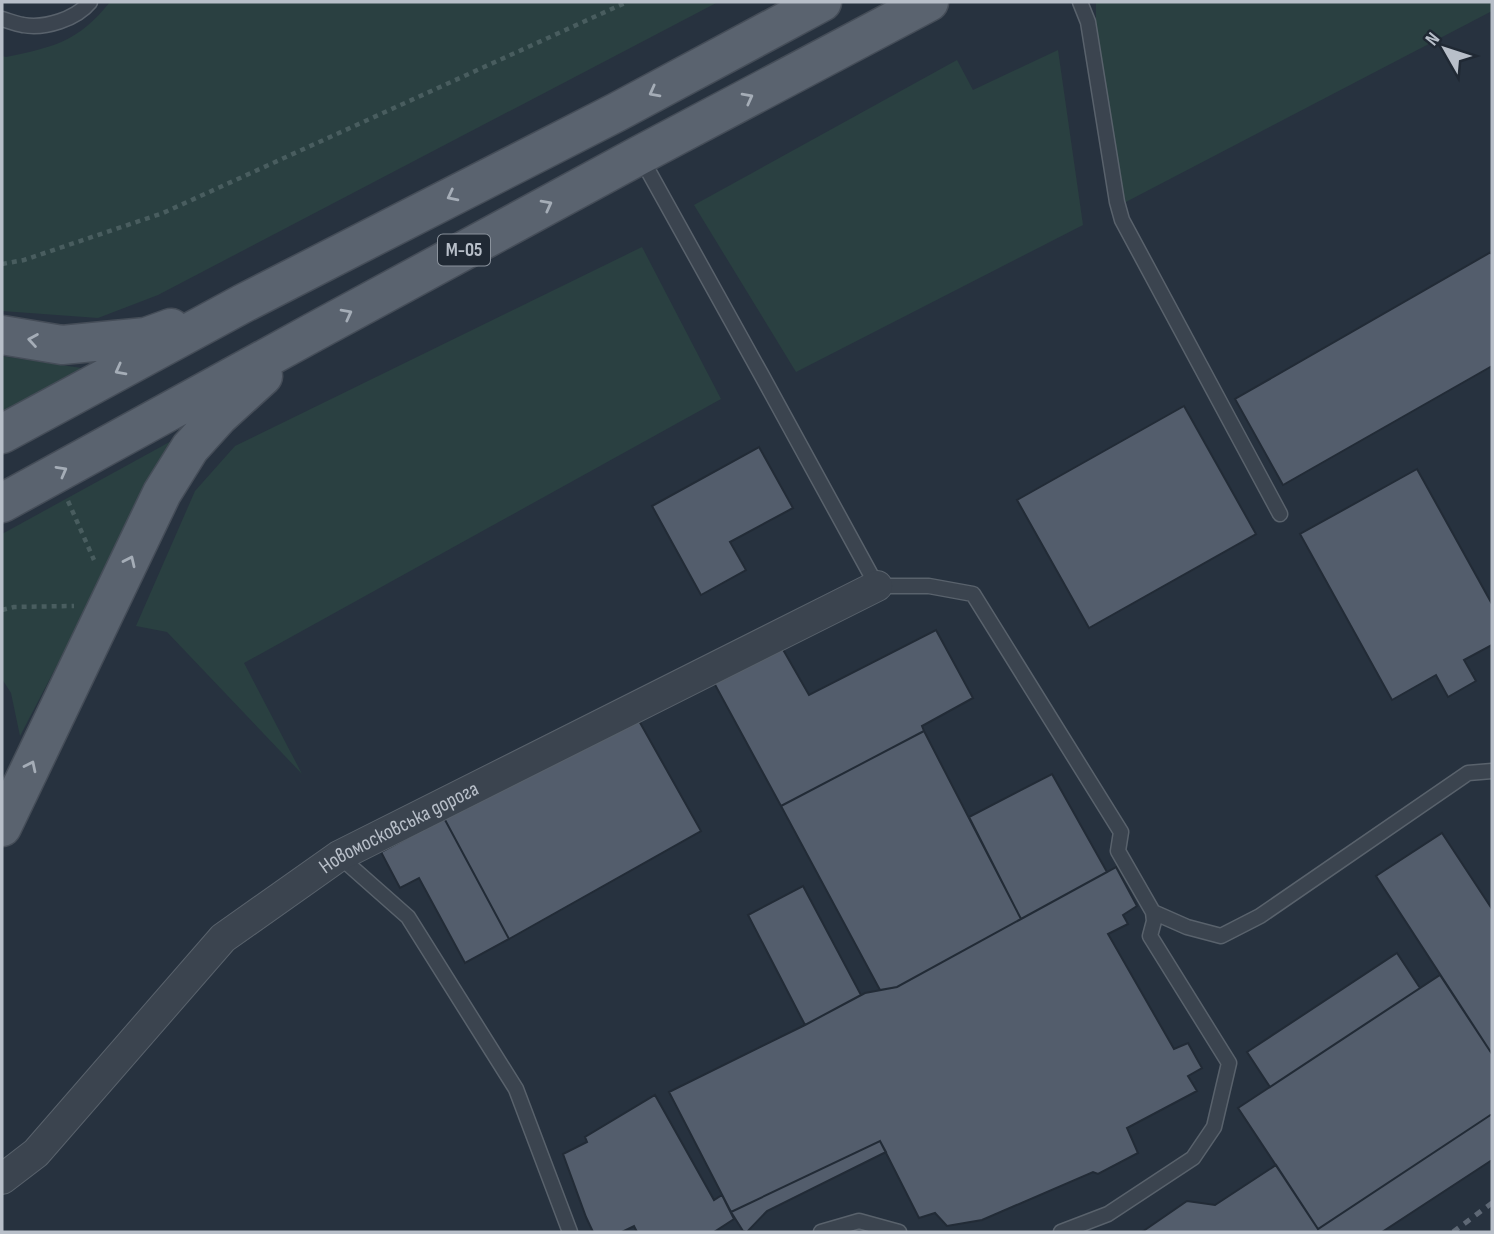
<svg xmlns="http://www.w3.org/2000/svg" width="1494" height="1234" font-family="'Sofia Sans Condensed',sans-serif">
<rect width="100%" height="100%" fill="#27323f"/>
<path fill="#2a4041" d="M 110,2 L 718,2 L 158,295 L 98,318 L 2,311 L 2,56 L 6,57 C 54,47 78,42 110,2 Z
M 1096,2 L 1492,2 L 1492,11 L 1122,204 L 1096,31 Z
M 1058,50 L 1083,225 L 796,372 L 694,205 L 957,60 L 973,90 Z
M 642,247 L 721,399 L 244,663 L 302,774 L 167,632 L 136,626 L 195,491 L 235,446 Z
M 2,356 L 88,369 L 2,416 Z
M 175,439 L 20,736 L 11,693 L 2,679 L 2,534 Z"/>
<path fill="#535d6c" stroke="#222b36" stroke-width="2" d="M 1491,252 L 1492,255 L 1492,366 L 1283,485 L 1235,399 Z
M 1184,406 L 1256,534 L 1089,628 L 1017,500 Z
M 759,447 L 793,508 L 730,542 L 746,570 L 701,595 L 652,506 Z
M 1417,469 L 1492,604 L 1492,645 L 1464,660 L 1476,681 L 1448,697 L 1436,675 L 1392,700 L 1300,534 Z
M 936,630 L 973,698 L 922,726 L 924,731 L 781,806 L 713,681 L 781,646 L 809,695 Z
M 634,712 L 701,831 L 509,939 L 444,818 Z
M 924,731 L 1021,919 L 897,987 L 880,990 L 781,806 Z
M 1052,774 L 1107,872 L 1021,919 L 969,817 Z
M 444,818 L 509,939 L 465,963 L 419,878 L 400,888 L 381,852 Z
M 1442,833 L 1492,909 L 1492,1054 L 1376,876 Z
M 1116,867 L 1137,906 L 1123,915 L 1128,924 L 1108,934 L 1174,1049 L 1188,1043 L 1202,1068 L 1188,1076 L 1197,1091 L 1127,1128 L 1138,1153 L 1098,1174 L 1093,1172 L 982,1220 L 947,1226 L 935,1213 L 919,1218 L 880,1141 L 731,1212 L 669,1092 L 805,1025 L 865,993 L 897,987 Z
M 803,886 L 861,995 L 805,1025 L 748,915 Z
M 1397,953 L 1420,988 L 1270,1087 L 1247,1052 Z
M 1440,975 L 1492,1054 L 1492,1114 L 1318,1229 L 1238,1108 Z
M 655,1095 L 714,1200 L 722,1195 L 734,1219 L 714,1232 L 637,1232 L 634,1226 L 622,1232 L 593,1232 L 586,1217 L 563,1154 L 587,1142 L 585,1137 Z
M 1492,1114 L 1492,1160 L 1382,1232 L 1142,1232 L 1187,1201 L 1215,1205 L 1276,1165 L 1318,1229 Z
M 880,1141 L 886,1152 L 767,1211 L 747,1232 L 743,1231 L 731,1212 Z"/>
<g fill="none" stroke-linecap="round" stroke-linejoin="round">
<defs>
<path id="lane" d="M 1080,2 L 1088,22 L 1117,202 L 1122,220 L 1280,514
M 2,19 C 9,21 16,24 23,25 C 45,29 76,19 90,2
M 640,156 L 761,374 L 877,586 L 929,586 L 973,594 L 1121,832 L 1118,851 L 1153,912 L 1154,921 L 1150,936 L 1229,1063 L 1214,1127 L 1193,1158 L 1108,1214 L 1061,1232
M 339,856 L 408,917 L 516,1089 L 570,1232
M 1153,912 L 1187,927 L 1221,936 L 1260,916 L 1468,773 L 1492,771
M 821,1232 L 859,1221 L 899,1232"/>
<g id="street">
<path id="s1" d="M 2,1179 L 36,1153 L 223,938 L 339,856 L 877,586"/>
</g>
<path id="primary" d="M 2,335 L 62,345 L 146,337 L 171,328
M 2,434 L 242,304 L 617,112 L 822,2
M 2,503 L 312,333 L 640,155 L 929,2
M 2,827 L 162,493 L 190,448 L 219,416 L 263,376"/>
</defs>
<use href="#lane" stroke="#59626c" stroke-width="17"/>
<use href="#street" stroke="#59626c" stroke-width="32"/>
<use href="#primary" stroke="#454d58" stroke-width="41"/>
<path stroke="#495d5f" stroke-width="4.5" stroke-dasharray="5 5" stroke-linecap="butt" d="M 2,264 L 24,260 L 163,213 L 627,2
M 68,501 L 94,560
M 2,610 L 14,607 L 74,606"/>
<use href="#lane" stroke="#3b444f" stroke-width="14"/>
<use href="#street" stroke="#3b444f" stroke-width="30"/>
<use href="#primary" stroke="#5a636f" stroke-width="38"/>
<path stroke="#5e6875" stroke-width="5" stroke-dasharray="7 7" stroke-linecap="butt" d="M 1453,1232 L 1492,1203"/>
</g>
<defs><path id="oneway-chevron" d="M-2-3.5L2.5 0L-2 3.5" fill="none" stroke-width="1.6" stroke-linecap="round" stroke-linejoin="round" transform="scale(1.75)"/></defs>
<g stroke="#a5adb7">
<use href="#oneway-chevron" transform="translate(654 92) rotate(152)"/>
<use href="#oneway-chevron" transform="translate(748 98) rotate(-28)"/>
<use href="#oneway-chevron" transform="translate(452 196) rotate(153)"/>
<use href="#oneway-chevron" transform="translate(547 205) rotate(-28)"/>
<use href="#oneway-chevron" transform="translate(347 314) rotate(-28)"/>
<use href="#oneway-chevron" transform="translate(33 340) rotate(-171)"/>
<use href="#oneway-chevron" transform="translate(120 370) rotate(152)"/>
<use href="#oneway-chevron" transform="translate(62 471) rotate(-29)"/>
<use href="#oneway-chevron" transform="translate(130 561) rotate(-65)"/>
<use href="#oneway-chevron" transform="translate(31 766) rotate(-64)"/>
</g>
<g text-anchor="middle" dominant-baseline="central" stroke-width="6" stroke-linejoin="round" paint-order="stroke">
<rect fill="#202934" stroke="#8a929c" stroke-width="2" x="438" y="234.5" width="52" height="31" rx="5"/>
<g font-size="19" font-weight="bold" fill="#b8bfc9">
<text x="464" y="250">М-05</text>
</g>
<g font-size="21" fill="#b8bfc9" stroke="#202934">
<text stroke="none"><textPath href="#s1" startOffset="536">Новомосковська дорога</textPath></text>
</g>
</g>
<rect width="1494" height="1234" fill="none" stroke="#b8bfc9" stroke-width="7"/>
<g transform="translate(1445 49) rotate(309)" stroke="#202934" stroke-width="5" paint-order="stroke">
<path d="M0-5L12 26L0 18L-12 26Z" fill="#b8bfc9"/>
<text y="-10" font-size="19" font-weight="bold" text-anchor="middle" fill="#b8bfc9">N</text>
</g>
</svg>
